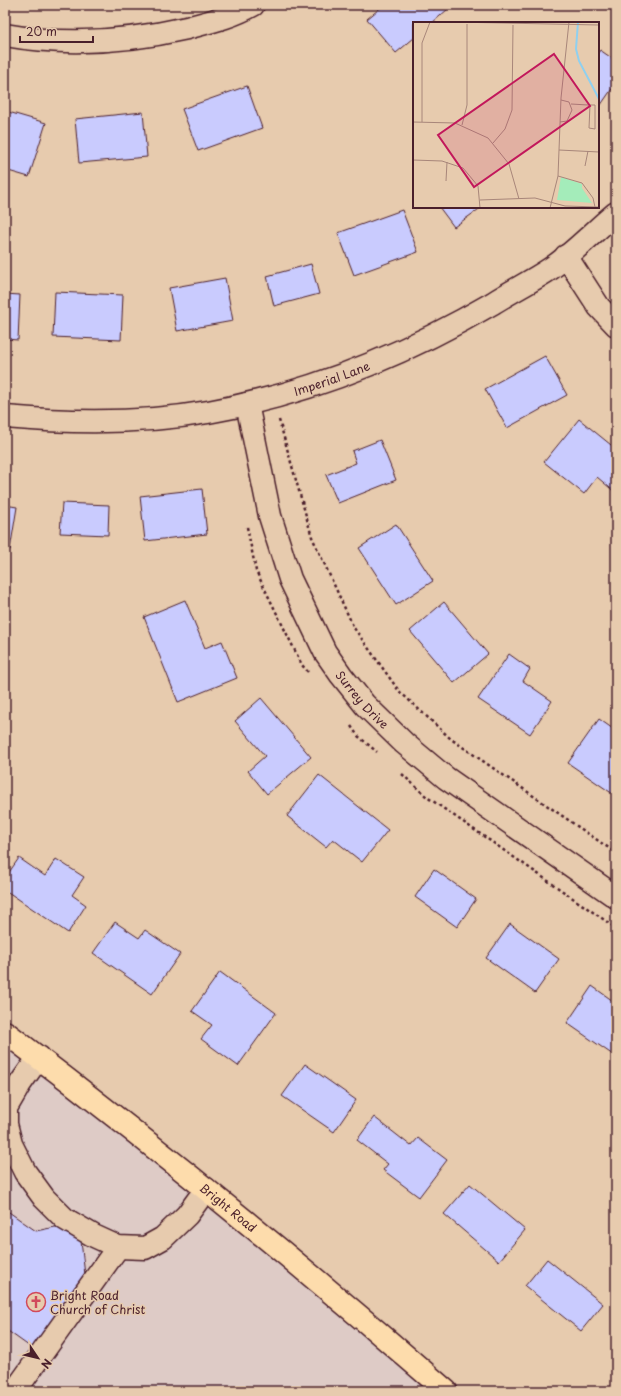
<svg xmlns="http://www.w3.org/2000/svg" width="621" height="1396" font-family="'Playpen Sans',sans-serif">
<rect width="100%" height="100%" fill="#e7cbae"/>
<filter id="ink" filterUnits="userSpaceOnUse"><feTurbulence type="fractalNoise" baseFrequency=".025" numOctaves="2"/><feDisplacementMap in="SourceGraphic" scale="8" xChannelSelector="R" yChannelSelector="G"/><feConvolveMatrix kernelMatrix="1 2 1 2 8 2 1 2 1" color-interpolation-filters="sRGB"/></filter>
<g filter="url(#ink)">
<path fill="#decbc6" d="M 5,1032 L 446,1391 L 5,1391 Z"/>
<path fill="#c9cbfe" stroke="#4a1f2b" d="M 384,5 L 445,5 L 448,9 L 432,23 L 414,23 L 414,38 L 396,53 L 367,19 Z
M 600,50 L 616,61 L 616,83 L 598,109 L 598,53 Z
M 247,86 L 262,128 L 198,151 L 182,109 Z
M 5,111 L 46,123 L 29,177 L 5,170 Z
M 143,112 L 147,157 L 79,163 L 75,119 Z
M 439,207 L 482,207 L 454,227 Z
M 402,210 L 418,252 L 354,275 L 338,233 Z
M 311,264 L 319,294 L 274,306 L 267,276 Z
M 225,278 L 233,321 L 177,331 L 169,288 Z
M 55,292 L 123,295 L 121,340 L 53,337 Z
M 5,294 L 20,295 L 18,340 L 5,339 Z
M 545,356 L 567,395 L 507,428 L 485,389 Z
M 579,419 L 616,449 L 616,493 L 597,477 L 584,494 L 544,462 Z
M 380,440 L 396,480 L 338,503 L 326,475 L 356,463 L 352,451 Z
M 202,489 L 207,534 L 145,541 L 140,496 Z
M 62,503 L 109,505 L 108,535 L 60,533 Z
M 5,505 L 17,507 L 10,550 L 5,550 Z
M 396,524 L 433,581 L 396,605 L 359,548 Z
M 185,600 L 205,648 L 222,641 L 237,678 L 178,702 L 144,617 Z
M 444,602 L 488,654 L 454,683 L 410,631 Z
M 509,654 L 530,669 L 523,681 L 552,701 L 530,734 L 478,699 Z
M 261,698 L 311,757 L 267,794 L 248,771 L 265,756 L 235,721 Z
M 599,719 L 616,731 L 616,790 L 613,794 L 568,763 Z
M 319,775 L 388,830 L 362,862 L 333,839 L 326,847 L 287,816 Z
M 19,858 L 45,876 L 56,859 L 84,877 L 72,895 L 86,905 L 68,933 L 5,890 L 5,878 Z
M 434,869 L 476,899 L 457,927 L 415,897 Z
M 115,922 L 139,938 L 145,930 L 180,954 L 152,994 L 93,953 Z
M 510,924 L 559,959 L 535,993 L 486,958 Z
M 220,972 L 276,1013 L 238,1066 L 201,1039 L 212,1025 L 192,1011 Z
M 592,986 L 616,1003 L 616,1057 L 567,1023 Z
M 305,1064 L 356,1100 L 334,1132 L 282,1096 Z
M 374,1117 L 411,1146 L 418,1138 L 447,1160 L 419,1197 L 383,1170 L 388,1164 L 357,1140 Z
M 470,1184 L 525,1230 L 499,1261 L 444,1214 Z
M 6,1210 L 36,1231 L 60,1226 L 81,1241 L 85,1275 L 33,1349 L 5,1329 Z
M 547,1259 L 603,1304 L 581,1331 L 525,1286 Z"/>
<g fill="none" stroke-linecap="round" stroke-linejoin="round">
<defs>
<g id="minor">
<path d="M 5,35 C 66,46 126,42 187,28 C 209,22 232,17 253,5"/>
<path d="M 566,256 L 599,307 L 616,325"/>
<path id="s1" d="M 247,404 L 270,516 L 290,579 L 325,652 L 341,675 L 365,705 L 404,743 L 446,778 L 616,897"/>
<path id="s2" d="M 5,417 C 72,423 141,424 208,412 C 309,394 404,355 493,303 C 512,291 532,281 550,269 C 574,253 594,231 616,213"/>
<path d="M 39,1057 L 20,1084 L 6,1108 L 6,1124 L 11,1144 L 25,1172 L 44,1198 L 65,1219 L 94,1236 L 118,1247 L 145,1248 L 163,1238 L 187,1215 L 206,1189"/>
<path d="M 15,1391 L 118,1247"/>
</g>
<g id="major">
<path id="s3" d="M 5,1032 C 156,1146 303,1266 446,1391"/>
</g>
</defs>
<use href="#minor" stroke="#4a1f2b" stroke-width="25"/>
<use href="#major" stroke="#4a1f2b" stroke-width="25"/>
<path stroke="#4a1f2b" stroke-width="2.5" stroke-dasharray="3 3" stroke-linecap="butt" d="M 279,420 L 312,537 L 354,628 L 399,691 L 451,739 L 616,853
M 247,527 L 256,571 L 302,665 L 308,672
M 351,726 L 358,736 L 377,752
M 402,774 L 427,797 L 616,928"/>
<use href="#minor" stroke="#e7cbae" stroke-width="22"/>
<use href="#major" stroke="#fddcac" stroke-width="22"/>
</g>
</g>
<defs>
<symbol id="church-ring" viewBox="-11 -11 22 22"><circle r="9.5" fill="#e7cbae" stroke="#d1495b" stroke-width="1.5"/><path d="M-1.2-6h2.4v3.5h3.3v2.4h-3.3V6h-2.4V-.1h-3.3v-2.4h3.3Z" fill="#d1495b"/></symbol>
</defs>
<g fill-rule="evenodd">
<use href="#church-ring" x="25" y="1291" width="22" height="22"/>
</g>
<g text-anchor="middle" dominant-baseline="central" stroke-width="3" stroke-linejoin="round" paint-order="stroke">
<g font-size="12" fill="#4a1f2b" stroke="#e7cbae">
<text stroke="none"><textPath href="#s2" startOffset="332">Imperial Lane</textPath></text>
<text stroke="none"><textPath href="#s1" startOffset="322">Surrey Drive</textPath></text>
<text stroke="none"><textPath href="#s3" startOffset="284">Bright Road</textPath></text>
</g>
<g font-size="12" fill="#4a1f2b" stroke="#e7cbae" text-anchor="start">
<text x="50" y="1295">Bright Road<tspan x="50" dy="14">Church of Christ</tspan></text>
</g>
</g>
<g transform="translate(413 22)">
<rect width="186" height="186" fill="#e7cbae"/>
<path d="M 148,155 L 169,162 L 169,166 L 179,181 L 144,178 Z" fill="#a4ecba"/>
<path fill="none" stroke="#8fd0f0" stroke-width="2" d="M 165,0 L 163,27 L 166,39 L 186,77"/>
<path fill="none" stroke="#a8867a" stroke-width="1" d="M 40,0 L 186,3M 158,82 L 175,83 L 182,83 L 182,107 L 176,106 L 177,83M 0,100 L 42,101 L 75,116 L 96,142 L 106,177M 9,100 L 9,21 L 17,0M 147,100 L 154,99 L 159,88 L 156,80 L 148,78M 49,103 L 54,83 L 54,2M 80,121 L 92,107 L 99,88 L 100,3M 146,128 L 186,130M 0,138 L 29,139 L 50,146 L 65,164 L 67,186M 172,144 L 175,129M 145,154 L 169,161 L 180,176 L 182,185M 33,159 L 34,140M 67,178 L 122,176 L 152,184 L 186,185M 137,186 L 145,154 L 148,76 L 156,0"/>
<path fill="#c2185b" fill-opacity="0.15" stroke="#c2185b" stroke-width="2" d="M 141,32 L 177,84 L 61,165 L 25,113 Z"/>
<rect width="186" height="186" fill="none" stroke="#4a1f2b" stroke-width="2"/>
</g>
<rect width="621" height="1396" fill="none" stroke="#e7cbae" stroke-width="20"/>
<rect x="10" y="10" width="601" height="1376" fill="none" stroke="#4a1f2b" stroke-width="1.5" filter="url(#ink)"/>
<g transform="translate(38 1358) rotate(125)" stroke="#e7cbae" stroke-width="3" paint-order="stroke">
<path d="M0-3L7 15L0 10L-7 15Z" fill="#4a1f2b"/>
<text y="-6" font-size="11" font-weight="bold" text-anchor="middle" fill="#4a1f2b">N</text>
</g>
<path d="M20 36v6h73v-6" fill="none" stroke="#4a1f2b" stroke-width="2"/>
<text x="26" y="36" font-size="12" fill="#4a1f2b" stroke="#e7cbae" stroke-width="3" paint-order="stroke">20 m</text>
</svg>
